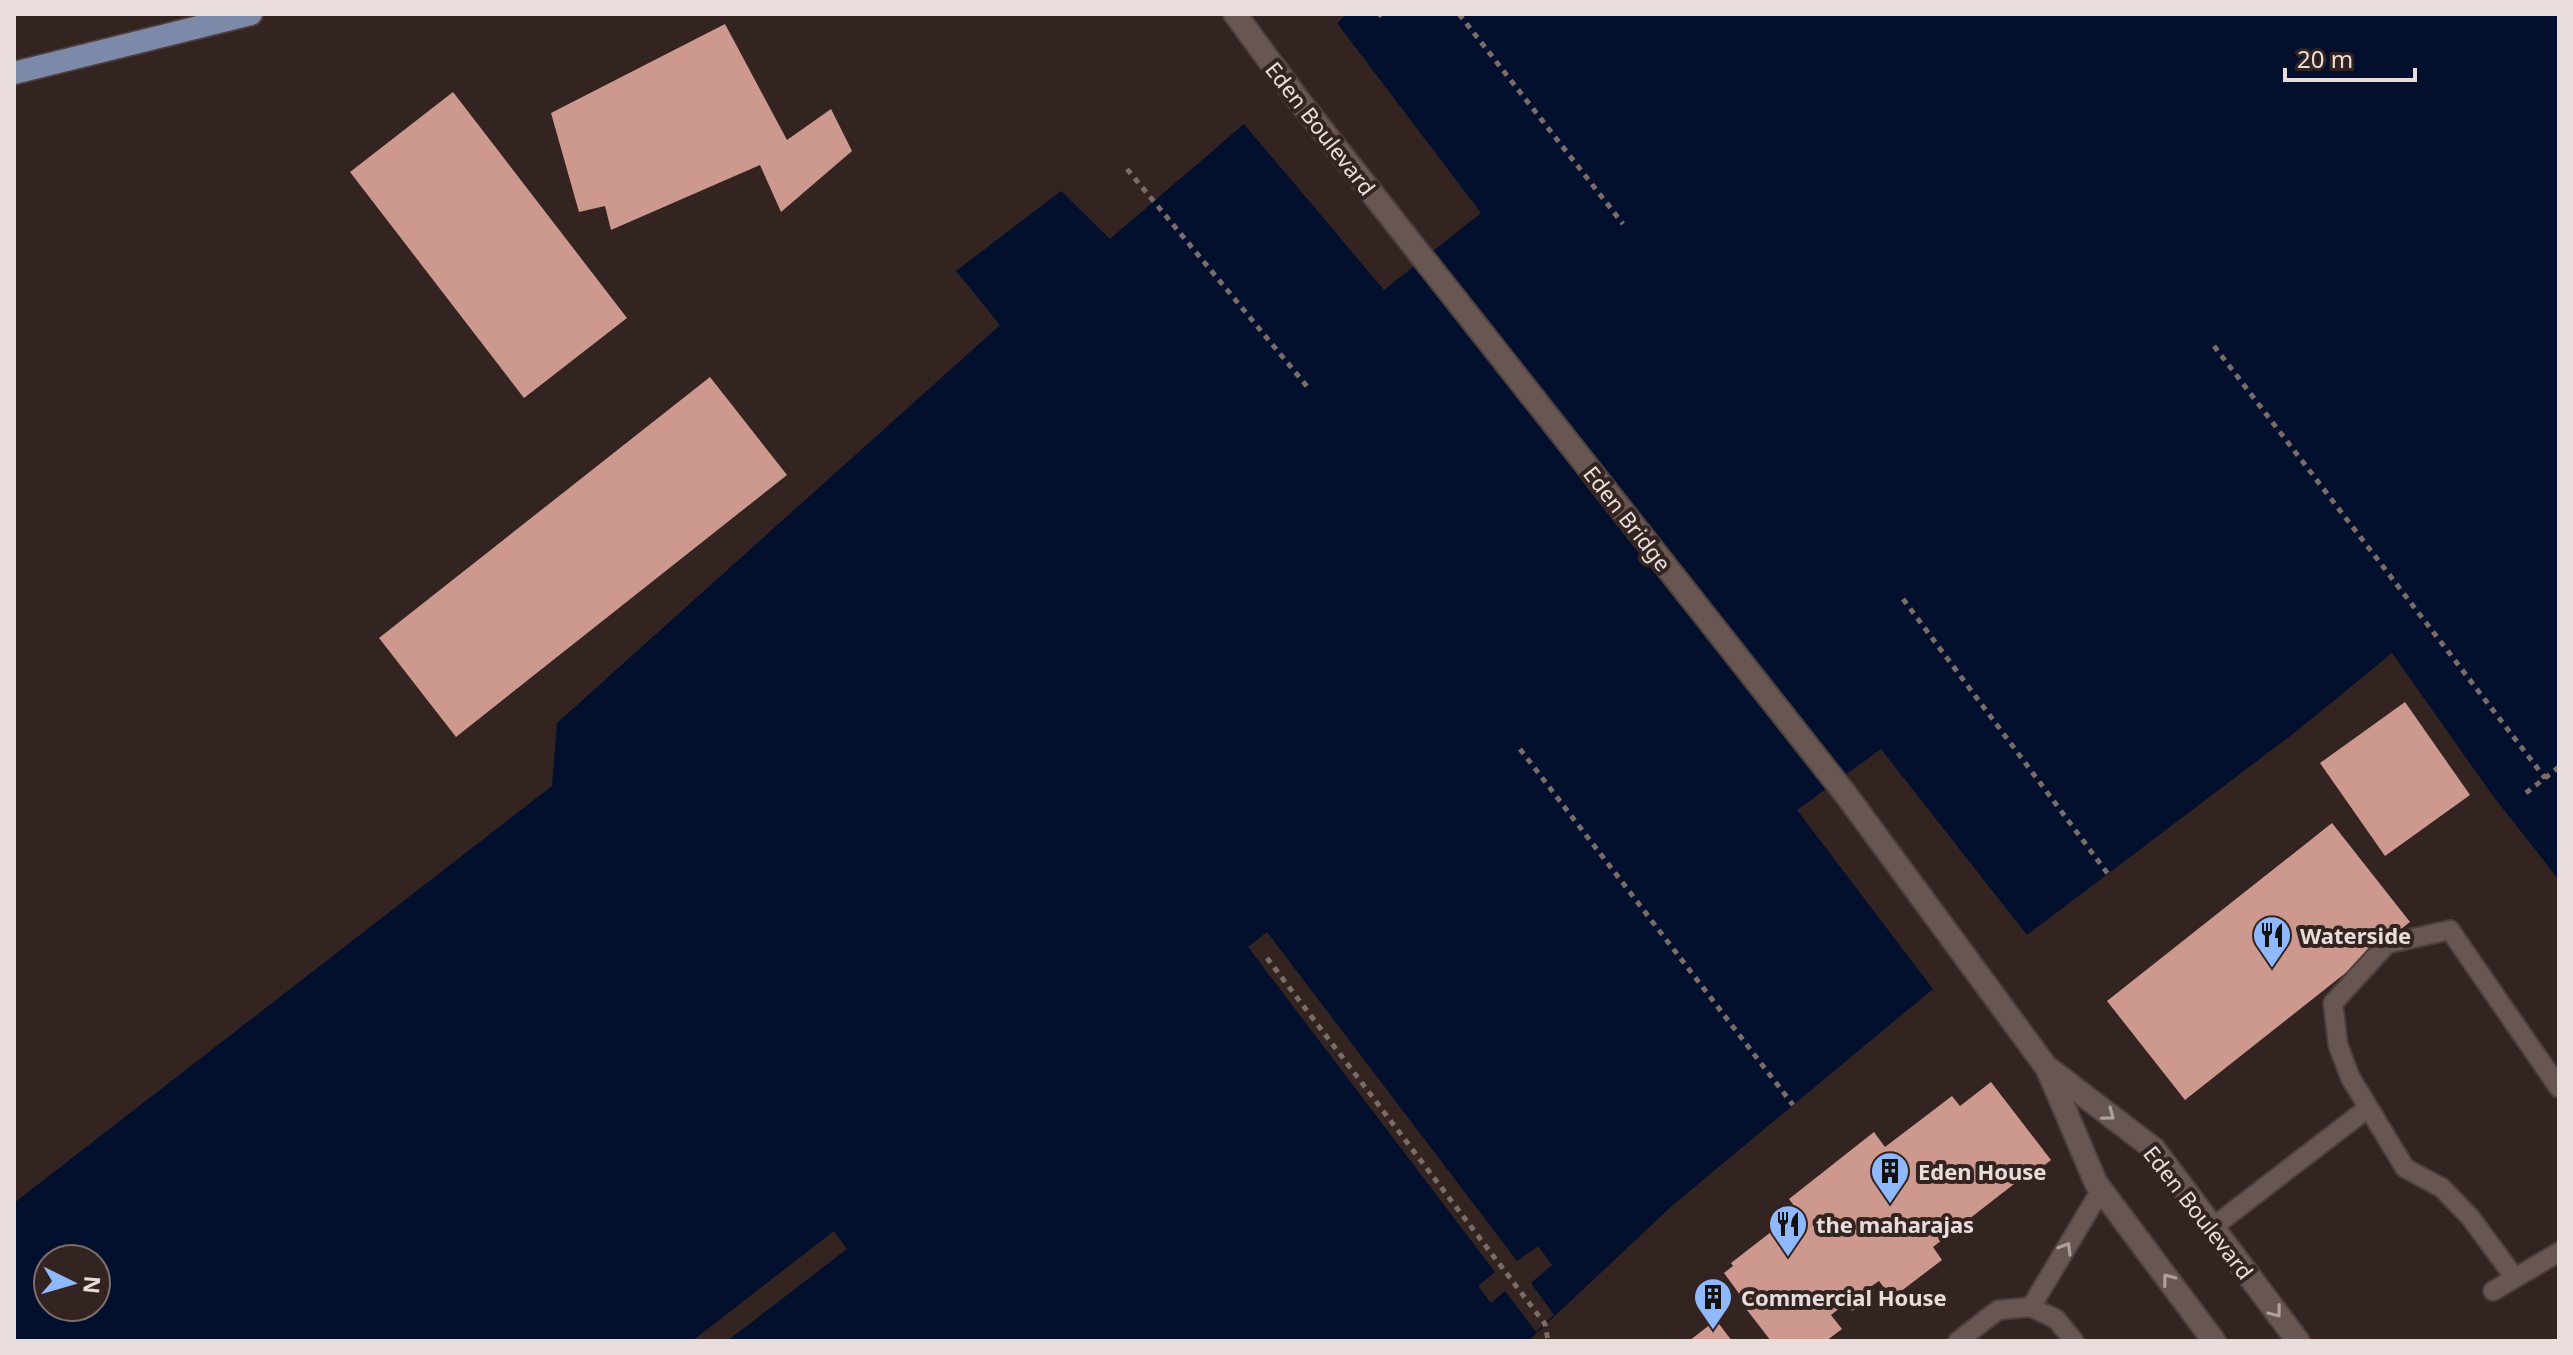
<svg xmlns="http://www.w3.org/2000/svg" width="2573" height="1355" font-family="'Noto Sans',sans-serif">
<rect width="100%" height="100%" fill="#342421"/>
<path fill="#020f2d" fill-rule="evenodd" d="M 1347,14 L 2559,14 L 2559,880 L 2493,796 L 2392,653 L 2298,730 L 2027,935 L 1881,749 L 1797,810 L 1933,989 L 1674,1204 L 1528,1341 L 14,1341 L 14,1203 L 552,786 L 557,723 L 1000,325 L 956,271 L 1061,191 L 1110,239 L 1244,124 L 1384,290 L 1481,213 L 1337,23 ZM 48,1259 L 96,1259 L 96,1307 L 48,1307 Z"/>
<path fill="#342421" d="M 1267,932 L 1517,1261 L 1538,1246 L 1552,1265 L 1531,1283 L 1554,1315 L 1536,1332 L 1505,1291 L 1491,1303 L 1478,1286 L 1495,1272 L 1248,947 Z
M 834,1231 L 847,1249 L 727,1341 L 692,1341 Z"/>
<path fill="#cd998f" d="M 725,24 L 787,140 L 831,109 L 852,151 L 781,212 L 760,165 L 611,230 L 605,206 L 579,212 L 551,113 Z
M 453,92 L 627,318 L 524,398 L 350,172 Z
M 710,377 L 787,475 L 456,737 L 379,638 Z
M 2405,702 L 2470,795 L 2385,856 L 2320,763 Z
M 2332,823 L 2410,922 L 2185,1100 L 2107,1001 Z
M 1991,1082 L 2051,1160 L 2020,1184 L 2005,1164 L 2001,1167 L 2014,1184 L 1933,1247 L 1942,1260 L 1892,1298 L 1879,1281 L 1866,1290 L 1871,1297 L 1852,1311 L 1846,1303 L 1831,1315 L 1842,1329 L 1826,1341 L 1771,1341 L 1740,1301 L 1743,1299 L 1724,1273 L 1733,1266 L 1731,1263 L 1798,1211 L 1789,1199 L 1874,1132 L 1885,1147 L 1952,1096 L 1960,1106 Z
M 1716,1320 L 1732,1341 L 1689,1341 Z"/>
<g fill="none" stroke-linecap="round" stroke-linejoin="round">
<defs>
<path id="service" d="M 2213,1227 L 2368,1108
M 2515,1278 L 2470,1217 L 2442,1188 L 2405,1168 L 2350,1077 L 2338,1045 L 2333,1003 L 2387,944 L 2450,930 L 2559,1088
M 2493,1291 L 2559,1252
M 2031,1307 L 2101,1190
M 1958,1341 L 1998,1310 L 2031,1307 L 2056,1319 L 2074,1341"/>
<path id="minor" d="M 1235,14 L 1297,98 L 1847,796 L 2047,1068 L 2096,1183 L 2214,1341
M 2048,1068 L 2154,1149 L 2298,1341"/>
<path id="primary" d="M 14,73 L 251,14"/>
</defs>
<use href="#service" stroke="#4c3f3d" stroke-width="22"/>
<use href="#minor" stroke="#4c3f3d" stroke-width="26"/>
<use href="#primary" stroke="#4c3f3d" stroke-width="26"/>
<path stroke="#7a6c69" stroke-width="5" stroke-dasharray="6 6" stroke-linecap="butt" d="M 1459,14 L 1623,224
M 1378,16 L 1381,14
M 1127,169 L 1310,390
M 2214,346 L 2545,778
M 1903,599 L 2111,878
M 1520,749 L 1793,1105
M 2526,793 L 2559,767
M 1267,958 L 1545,1324 L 1548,1341"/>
<use href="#service" stroke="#685652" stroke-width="18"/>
<use href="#minor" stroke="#685652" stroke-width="22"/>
<use href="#primary" stroke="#7c89a9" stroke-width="22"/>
</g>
<defs><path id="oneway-chevron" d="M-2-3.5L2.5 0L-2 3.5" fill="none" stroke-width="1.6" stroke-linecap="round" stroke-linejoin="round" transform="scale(2)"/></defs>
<g stroke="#aea09d">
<use href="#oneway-chevron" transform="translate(2109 1115) rotate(37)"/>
<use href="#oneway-chevron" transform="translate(2066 1248) rotate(-59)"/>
<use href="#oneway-chevron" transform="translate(2168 1279) rotate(-127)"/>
<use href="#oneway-chevron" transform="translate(2276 1312) rotate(53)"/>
</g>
<defs>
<symbol id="restaurant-pin" viewBox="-11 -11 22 30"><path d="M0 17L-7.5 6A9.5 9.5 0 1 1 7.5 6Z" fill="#90b8fd" stroke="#342421"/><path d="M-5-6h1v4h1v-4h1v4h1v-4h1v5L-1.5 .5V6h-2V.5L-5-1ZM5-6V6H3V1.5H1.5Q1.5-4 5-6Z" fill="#111"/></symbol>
<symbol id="building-pin" viewBox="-11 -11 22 30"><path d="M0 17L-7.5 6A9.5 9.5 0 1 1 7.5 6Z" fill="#90b8fd" stroke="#342421"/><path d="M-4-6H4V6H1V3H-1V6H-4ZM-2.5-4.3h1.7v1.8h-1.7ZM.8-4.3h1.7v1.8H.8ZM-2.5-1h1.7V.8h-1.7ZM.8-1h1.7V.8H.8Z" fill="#111"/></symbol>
</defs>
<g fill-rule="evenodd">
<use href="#restaurant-pin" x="2250" y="913" width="44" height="60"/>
<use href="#building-pin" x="1868" y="1149" width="44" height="60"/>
<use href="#restaurant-pin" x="1766" y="1202" width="44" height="60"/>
<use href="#building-pin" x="1691" y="1275" width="44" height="60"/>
</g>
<g text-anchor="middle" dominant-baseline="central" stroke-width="8" stroke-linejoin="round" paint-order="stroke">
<g font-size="22" fill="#e8dddb" stroke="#342421">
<text transform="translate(1321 128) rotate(52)">Eden Boulevard</text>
<text transform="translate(1628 518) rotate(52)">Eden Bridge</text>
<text transform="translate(2199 1212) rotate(52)">Eden Boulevard</text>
</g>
<g font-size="22" font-weight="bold" fill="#e8dddb" stroke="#342421" text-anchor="start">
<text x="2300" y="935">Waterside</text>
<text x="1918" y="1171">Eden House</text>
<text x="1816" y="1224">the maharajas</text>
<text x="1741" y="1297">Commercial House</text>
</g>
</g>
<rect width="2573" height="1355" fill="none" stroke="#e8dddb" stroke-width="32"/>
<g transform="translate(72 1283) rotate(95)"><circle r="38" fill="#342421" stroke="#7c6e6b" stroke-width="2"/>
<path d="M0-6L14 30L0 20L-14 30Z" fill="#90b8fd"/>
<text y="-12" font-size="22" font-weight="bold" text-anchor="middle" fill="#e8dddb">N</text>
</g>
<path d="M2285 68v12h130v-12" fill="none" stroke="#e8dddb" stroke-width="4"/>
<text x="2297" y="68" font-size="24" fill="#e8dddb" stroke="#342421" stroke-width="6" paint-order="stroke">20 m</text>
</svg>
